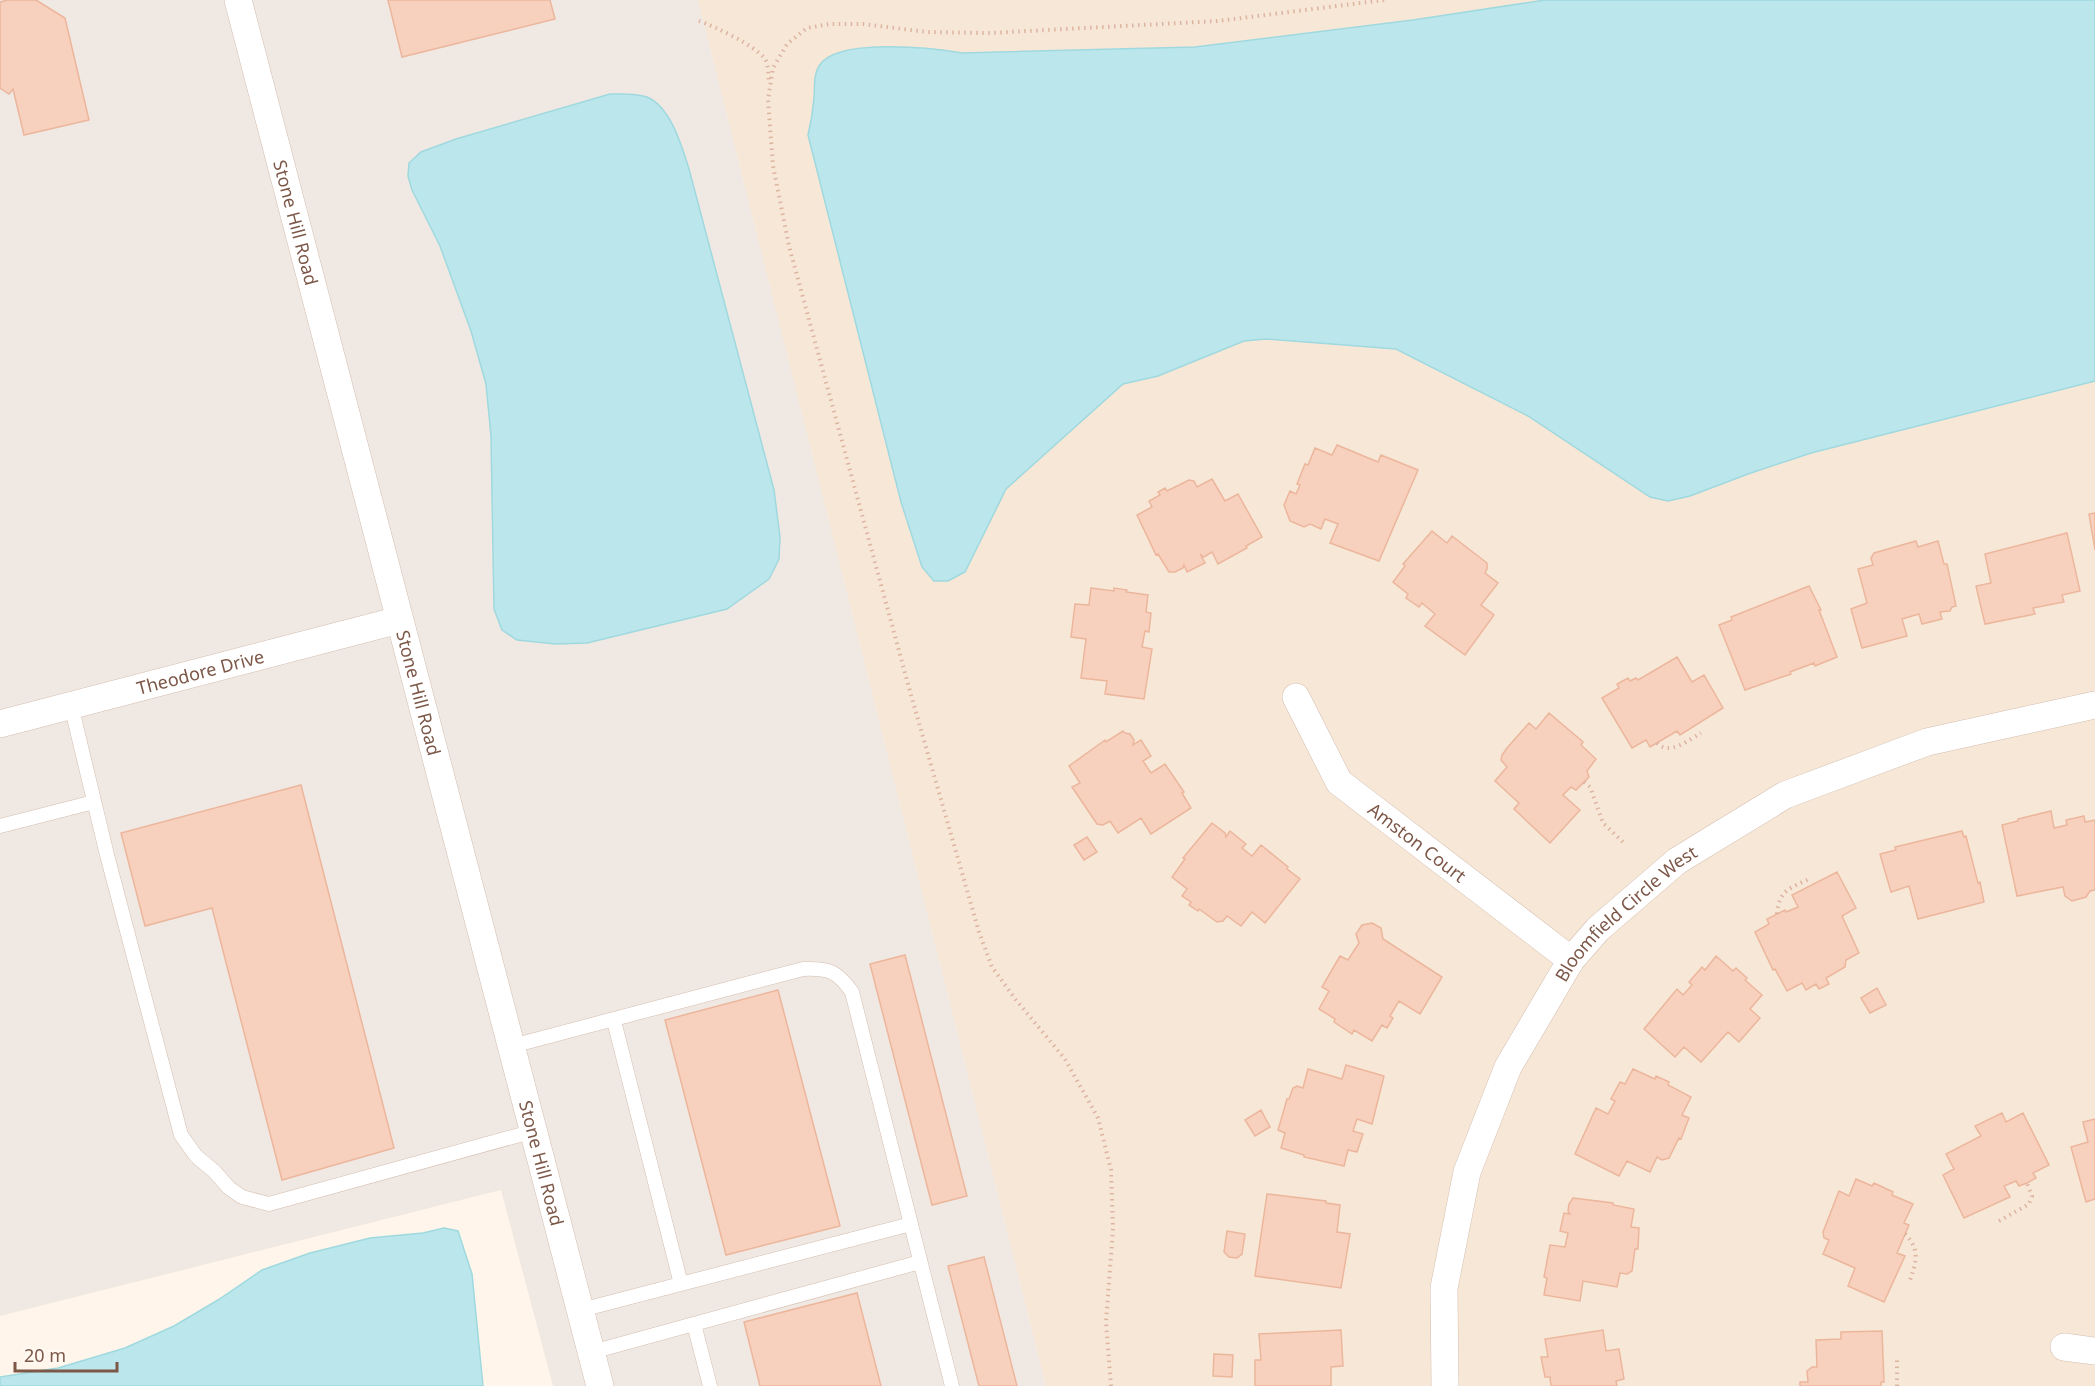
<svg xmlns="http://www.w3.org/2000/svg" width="2095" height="1386" font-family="'Noto Sans',sans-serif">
<rect width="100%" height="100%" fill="#fff5ea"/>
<path fill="#f7e7d7" d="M 698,0 L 2095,0 L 2095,1386 L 1046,1386 Z"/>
<path fill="#f0e8e2" d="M 0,0 L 698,0 L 1046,1386 L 553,1386 L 501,1190 L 0,1316 Z"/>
<path fill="#bbe7ec" stroke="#9fd9df" stroke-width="1.5" d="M 1545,0 L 2095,0 L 2095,381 L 1811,453 L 1748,474 L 1690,496 L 1668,501 L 1650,497 L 1528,416 L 1396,349 L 1266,339 L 1244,341 L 1158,376 L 1123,384 L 1006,489 L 965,572 L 948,581 L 934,581 L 922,567 L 901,502 L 808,135 C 811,123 813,110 814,98 C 815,87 813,76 819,66 C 836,37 933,48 962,53 L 1195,47 L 1413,20 Z
M 610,94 C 622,94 635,93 647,97 C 671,107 682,147 689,169 L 774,490 L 780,537 L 779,559 L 769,579 L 727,609 L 587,643 L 556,644 L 517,640 L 502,630 L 494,609 L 491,436 L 486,384 L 471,331 L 440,246 L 412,190 L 408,176 L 409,163 L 421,152 L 456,139 Z
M 444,1228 L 458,1231 L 472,1274 L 483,1386 L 0,1386 L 0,1377 L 58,1368 L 125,1348 L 174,1326 L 218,1300 L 262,1270 L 310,1253 L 370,1238 L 423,1233 Z"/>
<path fill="#f7d1be" stroke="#ecb69c" stroke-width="1.5" d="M 8,0 L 36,0 L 65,18 L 89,120 L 24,135 L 13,89 L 9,94 L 0,88 L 0,2 Z
M 388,0 L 550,0 L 555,19 L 402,57 Z
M 1337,445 L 1378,462 L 1381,455 L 1418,470 L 1379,561 L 1330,543 L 1338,524 L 1325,519 L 1321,529 L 1310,524 L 1304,527 L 1290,521 L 1284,505 L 1290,491 L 1296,494 L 1300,485 L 1297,484 L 1305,464 L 1308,465 L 1315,448 L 1332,455 Z
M 1212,479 L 1225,501 L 1238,494 L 1262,537 L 1246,546 L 1247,548 L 1218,564 L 1212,552 L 1204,557 L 1200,554 L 1205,563 L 1187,572 L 1184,565 L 1183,568 L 1175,572 L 1169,572 L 1158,554 L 1156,555 L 1137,515 L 1152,507 L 1149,501 L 1160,495 L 1158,492 L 1165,488 L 1167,491 L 1189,480 L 1194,481 L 1197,487 Z
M 2095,513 L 2095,550 L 2089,514 Z
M 1432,531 L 1447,543 L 1452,536 L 1487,563 L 1487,569 L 1485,573 L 1498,583 L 1481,605 L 1494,615 L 1465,655 L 1425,626 L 1435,614 L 1422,603 L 1419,607 L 1406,598 L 1408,594 L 1393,582 L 1405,566 L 1403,564 Z
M 2067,533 L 2080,591 L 2062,595 L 2064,602 L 2033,608 L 2035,614 L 1985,624 L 1976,586 L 1991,583 L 1985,554 Z
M 1916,541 L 1918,547 L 1938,541 L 1944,564 L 1947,564 L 1956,606 L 1952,607 L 1950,611 L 1940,612 L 1942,619 L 1922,624 L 1919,614 L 1902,619 L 1907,636 L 1862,648 L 1851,609 L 1867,603 L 1858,569 L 1873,565 L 1871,558 L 1874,553 Z
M 1809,586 L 1821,610 L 1819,610 L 1837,657 L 1815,666 L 1814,663 L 1790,672 L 1791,674 L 1745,690 L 1719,625 L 1732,620 L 1731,617 Z
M 1091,588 L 1114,591 L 1114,588 L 1127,590 L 1126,592 L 1148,595 L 1146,612 L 1151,613 L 1149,632 L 1145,631 L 1142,647 L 1152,649 L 1144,699 L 1105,694 L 1107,681 L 1081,678 L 1086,639 L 1071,637 L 1075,604 L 1089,605 Z
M 1677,657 L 1692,682 L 1704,675 L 1723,708 L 1680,735 L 1677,731 L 1650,747 L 1646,740 L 1632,748 L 1602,698 L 1619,688 L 1617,684 L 1628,678 L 1630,681 L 1636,678 L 1638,680 Z
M 1549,713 L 1583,742 L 1581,745 L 1596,759 L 1587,771 L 1589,777 L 1576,790 L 1571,787 L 1563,795 L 1580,810 L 1550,843 L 1514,809 L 1519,803 L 1495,781 L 1507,767 L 1501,760 L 1502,755 L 1507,748 L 1529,723 L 1536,729 Z
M 1123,731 L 1125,733 L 1130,734 L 1134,740 L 1133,745 L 1141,740 L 1151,756 L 1143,761 L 1151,773 L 1165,764 L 1184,792 L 1182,793 L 1191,808 L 1151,834 L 1141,818 L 1118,833 L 1110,821 L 1103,825 L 1097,824 L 1072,787 L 1080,783 L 1069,766 L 1105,740 L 1106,742 Z
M 301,785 L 394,1148 L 282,1180 L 212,908 L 145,926 L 121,833 Z
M 2051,811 L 2054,828 L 2067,825 L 2066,820 L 2084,816 L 2085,822 L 2095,820 L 2095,890 L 2090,891 L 2086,897 L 2072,901 L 2065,896 L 2063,887 L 2017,896 L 2002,825 L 2018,821 L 2018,819 Z
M 1212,823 L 1225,833 L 1226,837 L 1230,831 L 1246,844 L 1242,848 L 1252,856 L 1261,845 L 1288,867 L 1287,869 L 1300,879 L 1265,923 L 1252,912 L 1241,926 L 1227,916 L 1223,921 L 1217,922 L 1199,909 L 1198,911 L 1189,905 L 1191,902 L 1182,896 L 1187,889 L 1172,877 L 1185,859 L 1183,858 Z
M 1962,831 L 1964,837 L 1966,836 L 1978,883 L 1980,882 L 1984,902 L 1918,919 L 1909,886 L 1891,892 L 1880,854 L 1896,850 L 1895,847 Z
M 1087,837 L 1097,852 L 1084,860 L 1074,845 Z
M 1837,872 L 1856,908 L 1842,916 L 1859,953 L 1846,960 L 1845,967 L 1826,978 L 1829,984 L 1819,989 L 1816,984 L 1806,990 L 1802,983 L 1787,991 L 1775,969 L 1773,970 L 1755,932 L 1769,924 L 1767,919 L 1785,910 L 1786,912 L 1798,907 L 1792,895 Z
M 1372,923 L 1381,928 L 1383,939 L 1442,977 L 1420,1014 L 1399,1001 L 1390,1016 L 1393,1018 L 1387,1028 L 1382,1025 L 1372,1041 L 1354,1030 L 1352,1034 L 1334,1022 L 1335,1019 L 1319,1009 L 1329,991 L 1322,987 L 1340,956 L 1348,960 L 1359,943 L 1356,934 L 1362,925 Z
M 905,955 L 967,1196 L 932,1205 L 870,964 Z
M 1716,956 L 1733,971 L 1736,968 L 1747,978 L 1745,980 L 1762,995 L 1750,1009 L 1760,1018 L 1739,1042 L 1728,1032 L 1701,1062 L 1684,1047 L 1675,1057 L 1644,1029 L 1677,989 L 1683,995 L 1692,985 L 1689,982 L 1702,967 L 1705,970 Z
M 1877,988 L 1886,1005 L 1870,1013 L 1861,998 Z
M 778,990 L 840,1226 L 726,1255 L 665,1020 Z
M 1346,1065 L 1384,1076 L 1372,1124 L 1357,1119 L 1353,1131 L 1363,1134 L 1357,1152 L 1348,1150 L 1344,1166 L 1304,1157 L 1304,1155 L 1281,1148 L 1285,1133 L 1278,1130 L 1287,1099 L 1289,1099 L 1293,1088 L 1297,1086 L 1303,1088 L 1308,1069 L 1342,1079 Z
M 1633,1069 L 1655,1079 L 1656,1076 L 1669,1082 L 1668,1085 L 1691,1097 L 1682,1115 L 1689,1118 L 1681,1139 L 1679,1138 L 1669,1158 L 1662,1160 L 1657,1157 L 1650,1172 L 1627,1161 L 1619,1176 L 1575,1154 L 1596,1108 L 1608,1114 L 1615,1101 L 1611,1099 L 1620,1082 L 1625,1084 Z
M 1261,1110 L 1270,1127 L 1255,1136 L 1245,1120 Z
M 2002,1113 L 2006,1122 L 2023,1113 L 2049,1165 L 2033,1173 L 2036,1178 L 2027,1183 L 2019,1186 L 2016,1181 L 2004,1186 L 2010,1197 L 1964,1218 L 1943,1175 L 1954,1169 L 1946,1154 L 1981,1136 L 1975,1126 Z
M 2095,1119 L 2095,1199 L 2086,1202 L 2071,1147 L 2088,1142 L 2083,1122 Z
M 1856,1179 L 1872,1186 L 1874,1183 L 1893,1192 L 1892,1195 L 1913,1204 L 1904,1223 L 1909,1225 L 1897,1253 L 1905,1256 L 1884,1302 L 1848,1286 L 1855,1268 L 1823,1254 L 1829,1240 L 1824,1238 L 1823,1232 L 1839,1191 L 1849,1196 Z
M 1267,1194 L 1326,1201 L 1326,1203 L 1340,1205 L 1337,1232 L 1350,1234 L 1341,1288 L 1255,1276 Z
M 1573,1198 L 1613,1203 L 1613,1205 L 1634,1209 L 1631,1227 L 1639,1228 L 1638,1249 L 1635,1249 L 1632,1271 L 1627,1274 L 1620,1273 L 1617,1287 L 1583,1281 L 1580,1301 L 1544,1295 L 1547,1278 L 1544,1277 L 1550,1245 L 1565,1247 L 1568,1233 L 1560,1231 L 1564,1213 L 1570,1214 L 1568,1211 L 1569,1204 Z
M 1227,1231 L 1245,1234 L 1242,1254 L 1237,1258 L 1229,1257 L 1224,1252 Z
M 984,1257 L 1017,1386 L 979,1386 L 948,1266 Z
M 857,1293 L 881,1386 L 760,1386 L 744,1322 Z
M 1341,1330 L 1343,1366 L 1331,1367 L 1331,1386 L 1255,1386 L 1255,1360 L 1261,1360 L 1259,1334 Z
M 1603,1330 L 1606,1351 L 1619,1349 L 1624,1379 L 1616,1381 L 1617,1386 L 1551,1386 L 1550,1377 L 1545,1377 L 1541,1357 L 1548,1357 L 1545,1339 Z
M 1882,1331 L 1884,1382 L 1881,1382 L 1881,1386 L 1800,1386 L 1800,1382 L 1808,1382 L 1807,1371 L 1812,1367 L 1817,1367 L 1816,1340 L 1841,1339 L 1841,1332 Z
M 1214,1354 L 1233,1355 L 1232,1377 L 1213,1376 Z"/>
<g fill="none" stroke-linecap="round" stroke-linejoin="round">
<defs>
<path id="lane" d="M 71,705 L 107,855 L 181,1135 L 196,1156 L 214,1171 L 229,1188 L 242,1197 L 269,1204 L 534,1131
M 0,826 L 94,802
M 614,1021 L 681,1284
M 512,1046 L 803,969 C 829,968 837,971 852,992 L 952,1386
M 581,1310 L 911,1224
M 694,1324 L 710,1386
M 592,1352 L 920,1262"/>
<g id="street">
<path id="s1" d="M 238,0 L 600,1386"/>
<path id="s2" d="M 1296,697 L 1339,782 L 1571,960"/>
<path id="s3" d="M 0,724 L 399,620"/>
<path d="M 2064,1347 L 2095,1351"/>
<path id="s4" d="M 1445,1386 L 1444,1288 L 1467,1172 L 1508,1067 L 1571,960 L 1598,929 L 1677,861 L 1785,795 L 1927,742 L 2095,705"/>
</g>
</defs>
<use href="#lane" stroke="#d5beb0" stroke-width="15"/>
<use href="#street" stroke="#d5beb0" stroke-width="28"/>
<path stroke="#ddb4a0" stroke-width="4" stroke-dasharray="1.5 4.5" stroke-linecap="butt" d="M 699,21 C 714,26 756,46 765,59 C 769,66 768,75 769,82
M 1657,743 C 1669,756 1689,740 1701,733
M 1584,782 L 1590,787 L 1603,823 L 1624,843
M 1777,914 C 1779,889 1791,888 1811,878
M 1999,1221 L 2029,1204 L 2032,1196 L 2027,1183
M 1905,1234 C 1921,1250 1916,1263 1909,1283
M 1111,1386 L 1106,1322 L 1113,1229 L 1111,1170 L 1098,1118 L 1065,1059 L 1016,1000 L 992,967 L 979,932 L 911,695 L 789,246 L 773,166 L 768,100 L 773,68 L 787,44 L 807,28 L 830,24 L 863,24 L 927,32 L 990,33 L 1217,21 L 1385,0
M 1897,1386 L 1897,1358"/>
<use href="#lane" stroke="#fff" stroke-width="14"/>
<use href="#street" stroke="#fff" stroke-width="27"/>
</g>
<g text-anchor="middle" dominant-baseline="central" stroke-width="4.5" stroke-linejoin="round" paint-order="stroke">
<g font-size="18" fill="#7d5849" stroke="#fff9f2">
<text stroke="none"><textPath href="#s1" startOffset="230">Stone Hill Road</textPath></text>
<text stroke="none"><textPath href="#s3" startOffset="207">Theodore Drive</textPath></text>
<text stroke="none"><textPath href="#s1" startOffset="716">Stone Hill Road</textPath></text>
<text stroke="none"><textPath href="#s2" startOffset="194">Amston Court</textPath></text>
<text stroke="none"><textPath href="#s4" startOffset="525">Bloomfield Circle West</textPath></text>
<text stroke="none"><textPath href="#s1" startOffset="1202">Stone Hill Road</textPath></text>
</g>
</g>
<path d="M15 1362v9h102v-9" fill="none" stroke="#7d5849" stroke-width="3"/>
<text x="24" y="1362" font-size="18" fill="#7d5849" stroke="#fff9f2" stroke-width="4.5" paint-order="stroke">20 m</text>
</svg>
